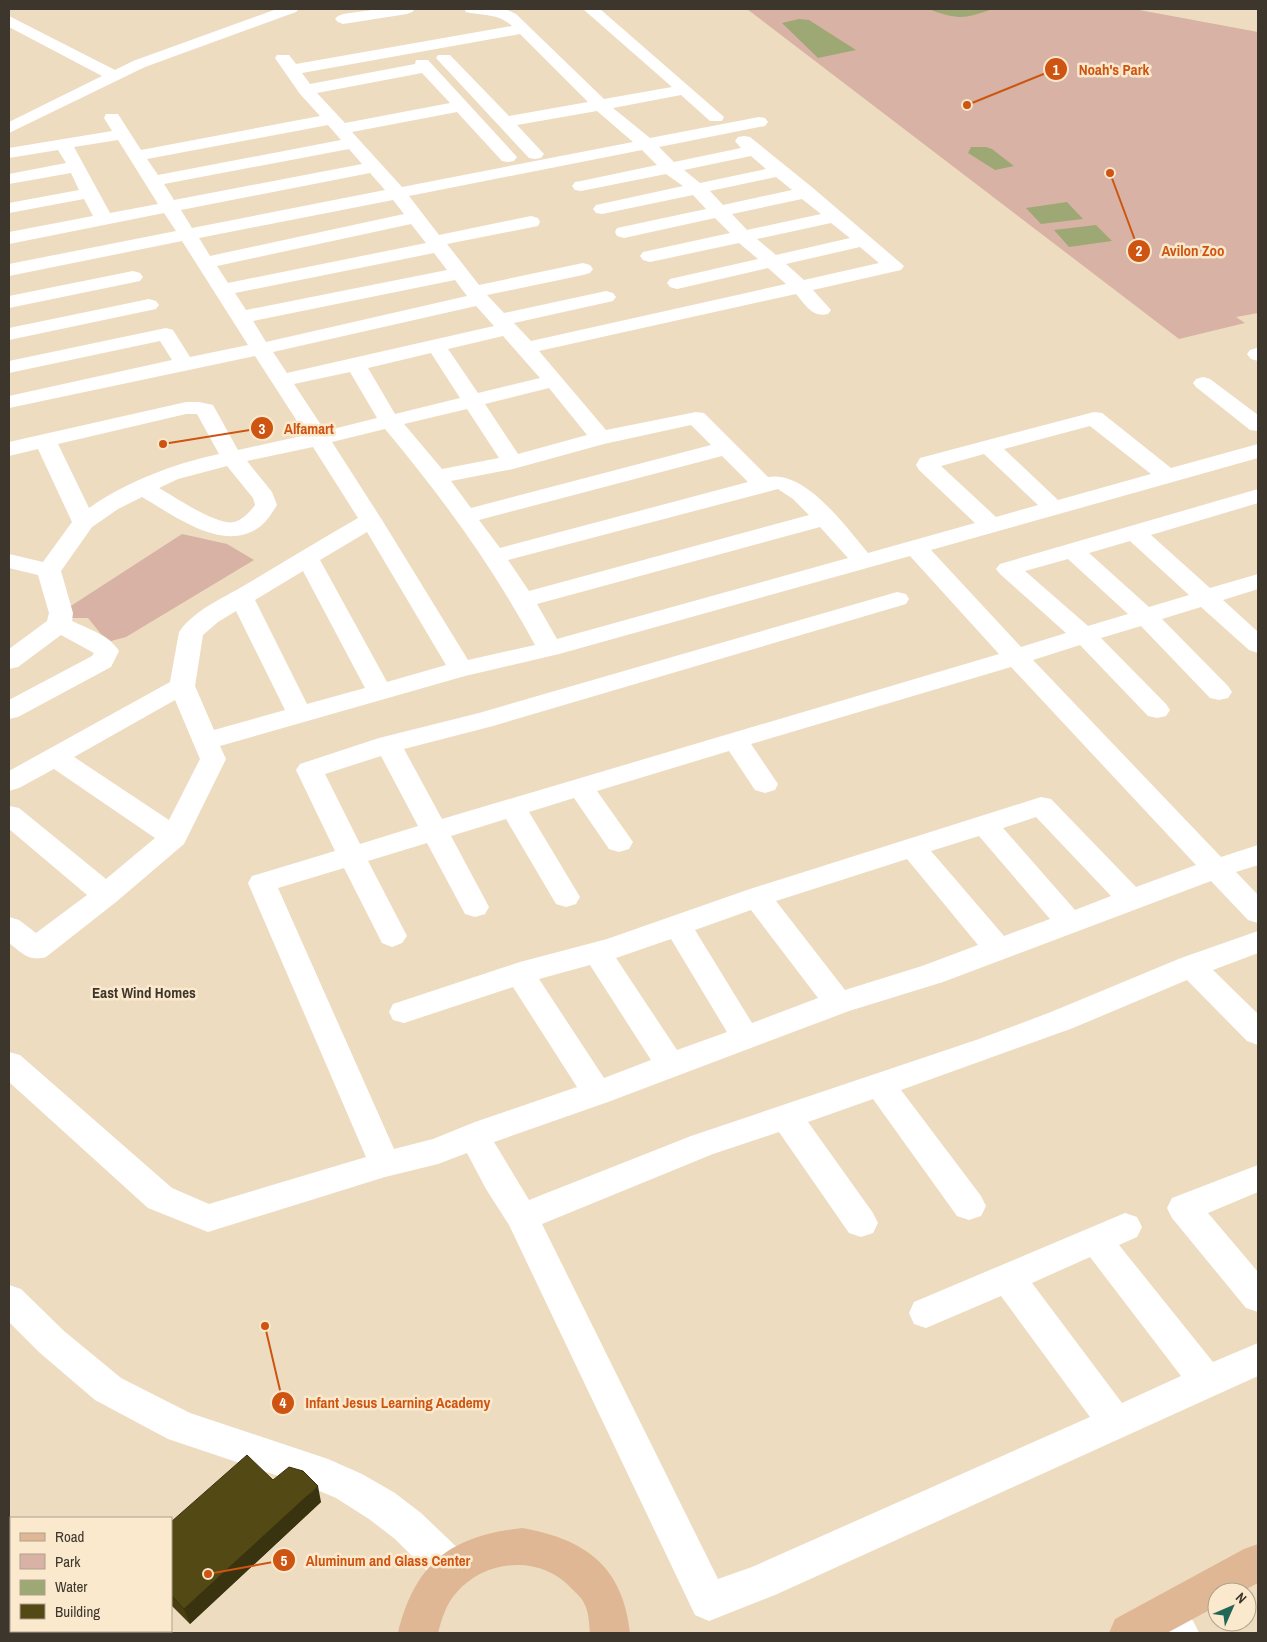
<svg xmlns="http://www.w3.org/2000/svg" width="1267" height="1642" font-family="'Archivo Narrow',sans-serif">
<rect width="100%" height="100%" fill="#eedcc1"/>
<path fill="#d8b2a4" d="M 747,9 L 1134,9 L 1258,32 L 1258,313 L 1236,317 L 1245,323 L 1179,339 Z
M 182,534 L 227,544 L 254,560 L 126,637 L 111,641 L 101,634 L 88,618 L 70,618 L 63,611 Z"/>
<path fill="#9ea875" d="M 928,9 L 992,9 C 963,20 956,19 928,9 Z
M 799,19 L 809,20 L 856,50 L 818,58 L 782,23 Z
M 971,147 L 986,147 L 992,149 L 1014,166 L 995,170 L 968,153 Z
M 1067,202 L 1083,219 L 1041,224 L 1026,208 Z
M 1096,225 L 1112,241 L 1069,247 L 1054,230 Z"/>
<g fill="none" stroke-linecap="round" stroke-linejoin="round">
<path fill="#fff" fill-rule="evenodd" d="M 277,9 L 299,9 L 296,12 L 145,67 L 9,133 L 9,122 L 102,76 L 9,27 L 9,16 L 115,70 L 133,61 Z
M 379,9 L 415,9 L 412,12 L 407,14 L 343,24 L 338,22 L 335,19 L 338,16 L 343,14 Z
M 464,9 L 505,9 L 516,14 L 604,99 L 672,87 L 583,9 L 600,9 L 724,117 L 722,121 L 710,121 L 681,95 L 613,108 L 650,138 L 759,117 L 765,118 L 768,122 L 765,126 L 759,127 L 659,147 L 674,162 L 741,148 L 735,141 L 738,137 L 744,136 L 750,137 L 813,188 L 904,266 L 901,270 L 813,290 L 831,310 L 828,314 C 812,318 805,304 796,294 L 539,351 L 606,430 L 696,412 L 704,413 L 768,477 C 806,470 846,527 868,553 L 975,523 L 919,470 L 916,465 L 920,458 L 1094,412 L 1102,413 L 1171,468 L 1258,444 L 1258,458 L 931,550 L 1021,647 L 1066,633 L 1000,574 L 996,569 L 1000,564 L 1258,489 L 1258,503 L 1151,535 L 1210,588 L 1258,574 L 1258,589 L 1223,600 L 1258,632 L 1258,653 L 1249,650 L 1201,607 L 1162,619 L 1228,686 L 1232,692 L 1228,698 L 1219,700 L 1210,698 L 1141,626 L 1101,638 L 1166,704 L 1170,710 L 1166,716 L 1157,718 L 1148,716 L 1080,645 L 1033,660 L 1221,857 L 1258,845 L 1258,865 L 1236,872 L 1258,895 L 1258,923 L 1248,920 L 1211,881 L 943,982 L 849,1011 L 608,1102 L 494,1142 L 529,1200 L 691,1136 L 979,1039 L 1051,1012 L 1181,958 L 1258,931 L 1258,953 L 1213,970 L 1258,1014 L 1258,1045 L 1247,1041 L 1187,980 L 1073,1028 L 901,1090 L 981,1196 L 986,1206 L 981,1216 L 969,1220 L 957,1216 L 873,1099 L 808,1122 L 873,1213 L 878,1223 L 873,1233 L 861,1237 L 849,1233 L 779,1132 L 713,1154 L 542,1224 L 718,1579 L 752,1567 L 1090,1417 L 1001,1296 L 926,1328 L 914,1324 L 909,1313 L 914,1302 L 1125,1213 L 1137,1217 L 1142,1227 L 1137,1237 L 1119,1245 L 1213,1362 L 1258,1343 L 1258,1376 L 775,1595 L 709,1621 L 695,1615 L 509,1225 L 486,1189 L 467,1153 L 438,1164 L 385,1177 L 208,1232 L 148,1208 L 9,1082 L 9,1052 L 20,1055 L 172,1188 L 209,1204 L 366,1157 L 248,883 L 252,876 L 335,851 L 296,770 L 300,764 L 379,738 L 479,713 L 897,592 L 906,594 L 909,599 L 906,604 L 493,726 L 404,749 L 442,819 L 999,654 L 910,556 L 559,654 L 465,676 L 220,746 L 226,759 L 184,844 L 116,902 L 46,957 C 29,962 22,953 9,943 L 9,917 L 19,920 L 36,933 L 87,895 L 9,829 L 9,806 L 19,808 L 106,879 L 155,838 L 54,769 L 19,788 L 9,791 L 9,771 L 170,682 L 179,632 C 193,611 223,598 245,585 C 282,563 320,540 358,518 L 313,447 L 247,461 L 272,492 L 277,505 C 272,513 266,523 258,528 C 222,553 172,514 142,497 L 118,509 L 92,527 L 61,571 L 73,613 L 72,621 C 88,629 109,635 119,651 L 111,667 L 18,717 L 9,719 L 9,700 L 92,656 L 94,653 L 61,635 L 18,667 L 9,669 L 9,649 L 47,621 L 49,613 L 38,575 L 9,568 L 9,554 L 43,562 L 72,522 L 38,449 L 9,456 L 9,442 L 186,402 L 199,402 L 213,405 L 238,450 L 306,435 L 255,356 L 9,408 L 9,396 L 172,360 L 160,341 L 9,373 L 9,361 L 166,328 L 173,330 L 190,357 L 248,345 L 182,241 L 9,276 L 9,264 L 176,231 L 164,213 L 9,244 L 9,232 L 93,216 L 84,199 L 9,213 L 9,203 L 79,190 L 71,173 L 9,184 L 9,174 L 66,163 L 58,150 L 9,158 L 9,148 L 112,131 L 104,118 L 106,114 L 118,114 L 141,150 L 320,116 L 300,94 L 277,61 L 275,58 L 277,55 L 289,55 L 296,64 L 512,26 C 498,13 483,16 466,12 ZM 520,34 L 588,102 L 509,116 L 450,55 L 438,55 L 436,58 L 529,158 L 535,159 L 541,158 L 544,154 L 517,125 L 597,111 L 633,142 L 402,187 L 352,132 L 457,112 L 502,161 L 508,162 L 514,161 L 517,157 L 428,60 L 416,60 L 415,64 L 310,84 L 302,73 ZM 422,73 L 450,103 L 345,123 L 317,93 ZM 328,125 L 341,140 L 158,175 L 147,159 ZM 118,140 L 158,204 L 110,213 L 74,147 ZM 349,149 L 362,164 L 174,200 L 164,184 ZM 642,150 L 657,165 L 581,181 L 575,182 L 572,186 L 575,190 L 581,191 L 666,174 L 683,186 L 596,205 L 593,209 L 596,213 L 602,214 L 693,195 L 706,209 L 617,228 L 615,232 L 617,236 L 624,238 L 715,218 L 730,233 L 643,252 L 640,256 L 643,260 L 650,262 L 739,243 L 758,259 L 670,279 L 667,283 L 670,287 L 677,289 L 768,268 L 786,284 L 531,341 L 514,323 L 613,301 L 616,297 L 613,293 L 606,291 L 504,313 L 487,295 L 583,275 L 590,273 L 593,269 L 590,265 L 583,263 L 479,285 L 447,244 L 538,226 L 540,222 L 538,218 L 531,216 L 439,235 L 409,196 ZM 751,156 L 766,169 L 700,183 L 684,170 ZM 370,173 L 385,190 L 192,228 L 181,210 ZM 776,177 L 792,190 L 723,205 L 710,191 ZM 802,199 L 821,214 L 747,230 L 732,214 ZM 393,200 L 404,214 L 210,256 L 199,238 ZM 831,223 L 850,238 L 776,255 L 757,239 ZM 411,224 L 426,243 L 228,283 L 217,266 ZM 860,247 L 879,263 L 804,280 L 786,264 ZM 434,253 L 447,270 L 246,310 L 235,293 ZM 455,280 L 467,296 L 266,342 L 253,321 ZM 476,306 L 494,326 L 287,373 L 273,352 ZM 503,336 L 540,378 L 478,393 L 448,349 ZM 431,353 L 460,398 L 395,414 L 368,368 ZM 350,372 L 377,418 L 325,431 L 294,384 ZM 549,388 L 587,435 L 518,454 L 485,404 ZM 467,409 L 499,458 L 442,469 L 404,424 ZM 186,414 L 197,414 L 219,454 C 173,464 128,481 89,508 L 58,444 ZM 691,425 L 711,445 L 471,508 L 451,481 L 513,469 L 604,444 ZM 1090,426 L 1151,474 L 1058,500 L 1004,449 ZM 385,429 C 442,497 493,567 535,645 L 468,660 L 382,520 L 332,442 ZM 984,454 L 1038,505 L 996,517 L 941,466 ZM 722,456 L 748,482 L 500,548 L 479,520 ZM 227,466 L 253,498 L 255,505 C 250,512 242,520 234,522 C 217,526 175,497 159,488 L 178,479 ZM 778,489 L 793,499 L 809,515 L 529,591 L 508,560 ZM 820,527 L 848,558 L 557,639 L 537,604 ZM 367,532 L 446,665 L 387,682 L 320,560 ZM 1130,541 L 1189,595 L 1149,607 L 1089,553 ZM 1068,559 L 1128,614 L 1088,626 L 1025,571 ZM 303,571 L 365,688 L 307,704 L 255,600 ZM 236,611 L 285,710 L 214,730 L 195,686 L 203,635 L 218,622 ZM 1011,667 L 1196,865 L 1136,887 L 1051,799 L 1041,797 L 747,890 L 607,939 L 520,962 L 393,1004 L 389,1012 L 393,1020 L 404,1023 L 513,987 L 577,1087 L 475,1122 L 433,1139 L 394,1149 L 278,888 L 344,868 L 382,943 L 392,947 L 402,943 L 407,936 L 368,861 L 427,843 L 465,914 L 475,917 L 485,914 L 489,907 L 451,836 L 506,819 L 556,904 L 566,907 L 576,904 L 580,897 L 529,812 L 574,798 L 609,849 L 619,852 L 629,849 L 633,842 L 597,791 L 729,751 L 755,790 L 765,793 L 775,790 L 778,784 L 751,744 ZM 175,700 L 200,759 L 169,820 L 74,757 ZM 381,756 L 418,826 L 360,844 L 325,774 ZM 1036,817 L 1111,896 L 1075,910 L 1003,828 ZM 979,836 L 1050,919 L 1004,936 L 931,851 ZM 907,859 L 978,945 L 922,966 L 845,990 L 776,901 ZM 751,910 L 818,998 L 752,1023 L 695,930 ZM 671,939 L 727,1032 L 677,1050 L 616,958 ZM 590,965 L 651,1060 L 604,1078 L 539,979 ZM 1090,1257 L 1181,1376 L 1122,1403 L 1032,1283 Z
M 133,271 L 140,273 L 143,277 L 140,281 L 9,308 L 9,296 Z
M 149,299 L 156,301 L 159,305 L 156,309 L 9,340 L 9,328 Z
M 1257,348 L 1258,348 L 1258,361 L 1251,359 L 1247,354 L 1250,350 Z
M 1203,377 L 1210,379 L 1258,415 L 1258,431 L 1250,430 L 1196,387 L 1193,383 L 1196,379 Z
M 1258,1165 L 1258,1192 L 1208,1213 L 1258,1272 L 1258,1312 L 1246,1308 L 1172,1218 L 1167,1208 L 1172,1198 Z
M 9,1285 L 21,1289 L 64,1331 L 121,1378 L 190,1413 L 328,1459 L 362,1474 L 395,1493 L 421,1513 L 466,1556 L 471,1569 L 466,1582 L 452,1588 L 438,1582 L 395,1539 L 369,1519 L 336,1498 L 308,1486 L 168,1439 L 95,1400 L 40,1353 L 9,1322 Z
M 1162,1597 C 1180,1604 1192,1615 1199,1633 L 1152,1633 L 1142,1616 L 1148,1602 Z"/>
<path fill="#e0b794" fill-rule="evenodd" d="M 522,1528 C 585,1539 623,1566 630,1633 L 590,1633 C 589,1624 589,1612 584,1603 C 582,1598 576,1593 572,1589 C 542,1555 487,1558 457,1592 C 446,1604 442,1618 438,1633 L 398,1633 C 415,1563 451,1536 522,1528 Z
M 1258,1544 L 1258,1583 L 1241,1592 L 1217,1592 L 1217,1606 L 1167,1633 L 1109,1633 L 1115,1619 L 1244,1549 Z"/>
</g>
<path fill="#473f12" d="M 273,1480 L 321,1502 L 190,1624 L 171,1605 L 171,1522 Z"/>
<path fill="#3a330f" d="M 318,1486 L 321,1502 L 190,1624 L 184,1609 Z"/>
<path fill="#534915" stroke="#3a330f" d="M 247,1455 L 273,1480 L 289,1467 L 303,1471 L 318,1486 L 184,1609 L 171,1595 L 171,1522 Z"/>
<g text-anchor="middle" dominant-baseline="central" stroke-width="5" stroke-linejoin="round" paint-order="stroke">
<g font-size="15" font-weight="bold" fill="#3d362c" stroke="#fbe9ce">
<text x="144" y="992">East Wind Homes</text>
</g>
</g>
<path fill="none" stroke="#ce5411" stroke-width="2" d="M967 105L1056 69M1110 173L1139 251M163 444L262 428M265 1326L283 1403M208 1574L284 1560"/>
<g fill="#ce5411" stroke="#fbe9ce" stroke-width="2">
<circle cx="967" cy="105" r="5"/>
<circle cx="1110" cy="173" r="5"/>
<circle cx="163" cy="444" r="5"/>
<circle cx="265" cy="1326" r="5"/>
<circle cx="208" cy="1574" r="5"/>
<circle cx="1056" cy="69" r="12"/>
<circle cx="1139" cy="251" r="12"/>
<circle cx="262" cy="428" r="12"/>
<circle cx="283" cy="1403" r="12"/>
<circle cx="284" cy="1560" r="12"/>
</g>
<g font-size="15" text-anchor="middle" font-weight="bold" fill="#fff">
<text x="1056" y="75">1</text>
<text x="1139" y="256">2</text>
<text x="262" y="434">3</text>
<text x="283" y="1408">4</text>
<text x="284" y="1566">5</text>
</g>
<g font-size="15" text-anchor="middle" font-weight="bold" fill="#ce5411" stroke="#fbe9ce" stroke-width="5" stroke-linejoin="round" paint-order="stroke">
<text x="1114" y="75">Noah's Park</text>
<text x="1193" y="256">Avilon Zoo</text>
<text x="309" y="434">Alfamart</text>
<text x="398" y="1408">Infant Jesus Learning Academy</text>
<text x="388" y="1566">Aluminum and Glass Center</text>
</g>
<rect width="1267" height="1642" fill="none" stroke="#3d362c" stroke-width="20"/>
<rect x="10" y="1517" width="162" height="115" fill="#fbe9ce" stroke="#afa18d"/>
<rect x="20" y="1533" width="25" height="8" fill="#e0b794" stroke="#afa18d"/>
<text x="55" y="1542" font-size="15" fill="#3d362c">Road</text>
<rect x="20" y="1554" width="25" height="15" fill="#d8b2a4" stroke="#afa18d"/>
<text x="55" y="1567" font-size="15" fill="#3d362c">Park</text>
<rect x="20" y="1580" width="25" height="15" fill="#9ea875" stroke="#afa18d"/>
<text x="55" y="1592" font-size="15" fill="#3d362c">Water</text>
<rect x="20" y="1604" width="25" height="15" fill="#534915" stroke="#afa18d"/>
<text x="55" y="1617" font-size="15" fill="#3d362c">Building</text>
<g transform="translate(1232 1607) rotate(45)"><circle r="24" fill="#fbe9ce" stroke="#afa18d"/>
<path d="M0-4L9 19L0 12L-9 19Z" fill="#226657"/>
<text y="-8" font-size="14" font-weight="bold" text-anchor="middle" fill="#3d362c">N</text>
</g>
</svg>
